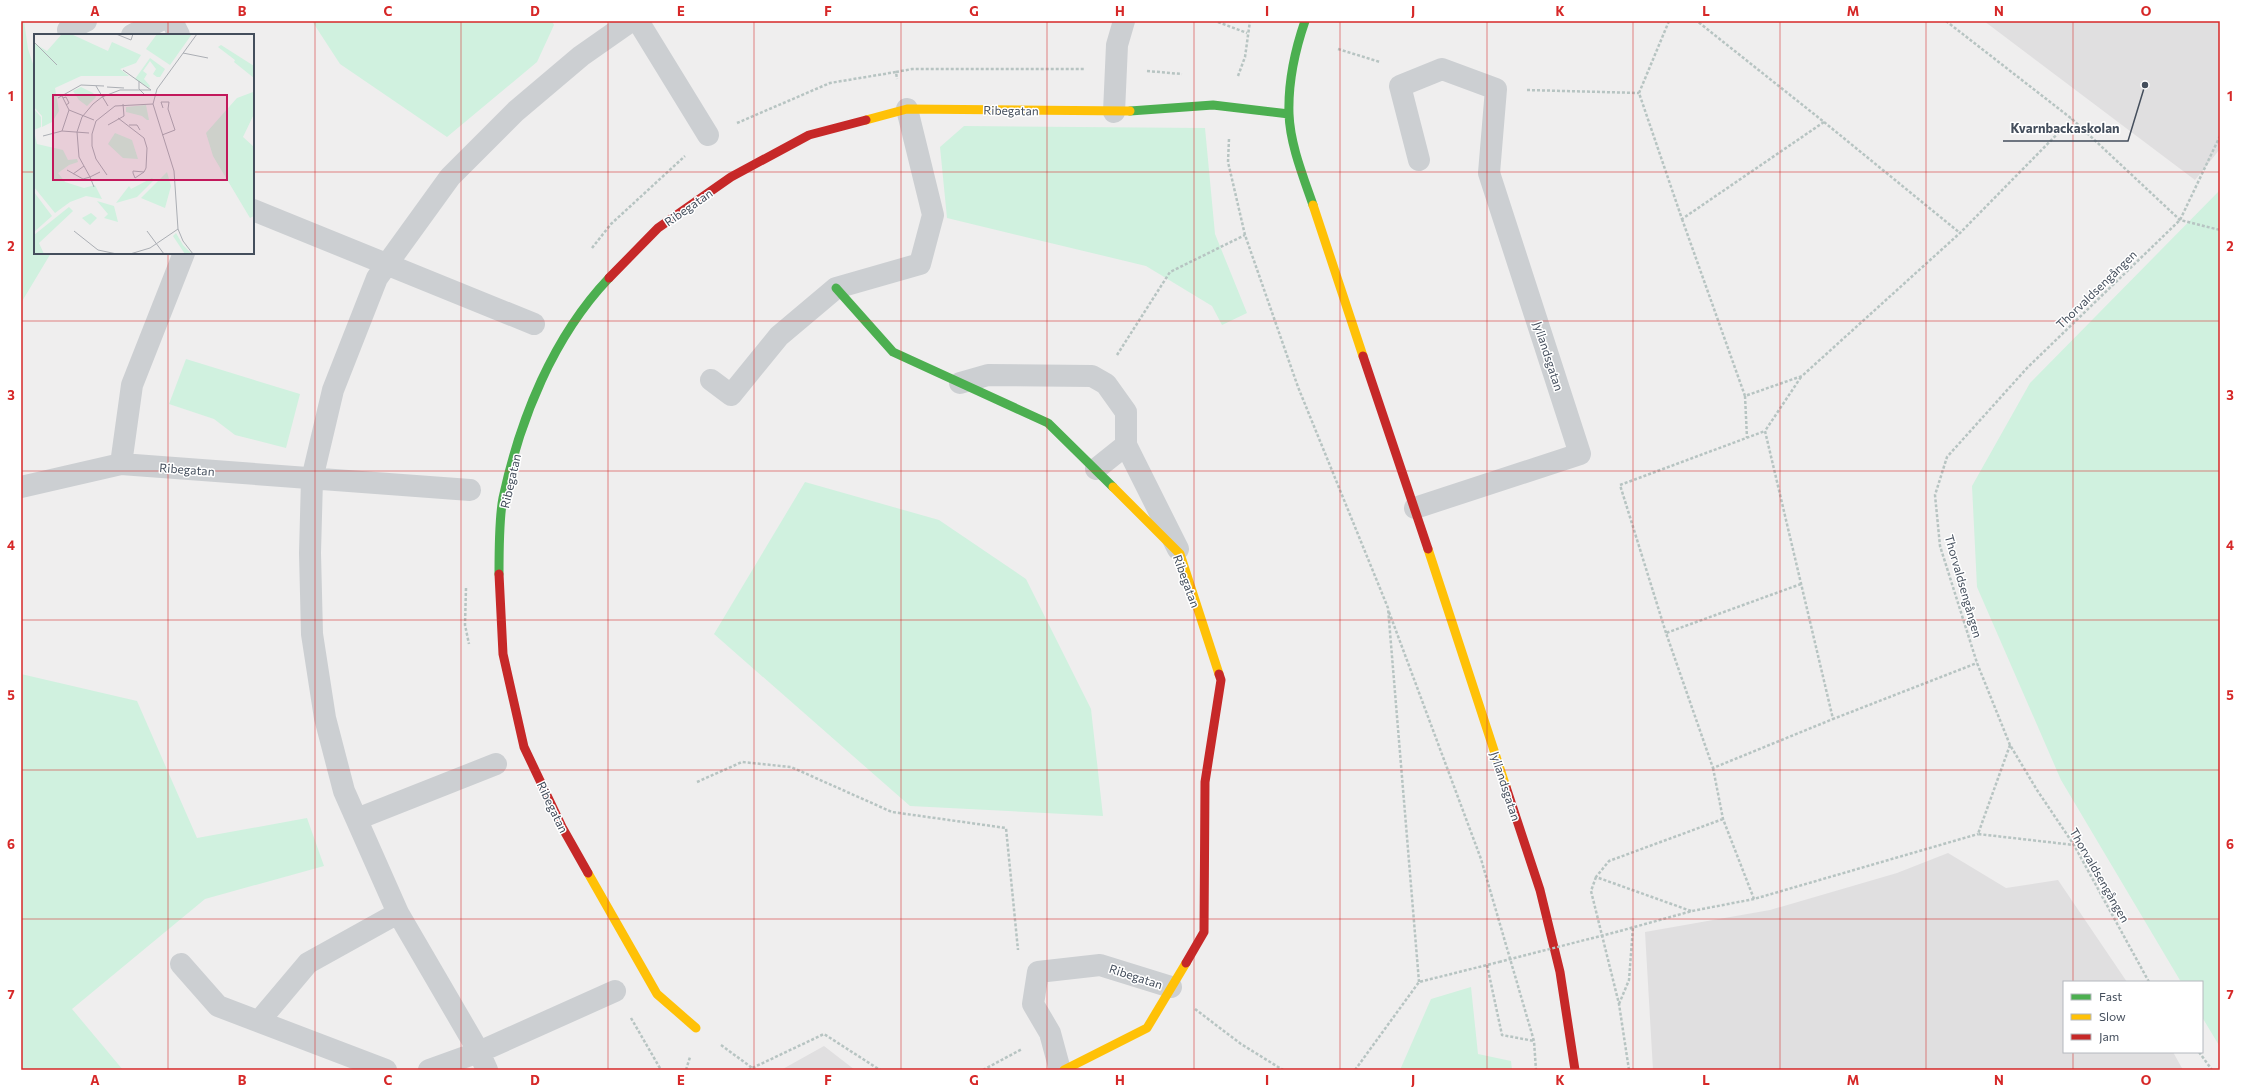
<svg xmlns="http://www.w3.org/2000/svg" width="2241" height="1091" font-family="Commissioner,sans-serif">
<rect width="100%" height="100%" fill="#efeeee"/>
<path fill="#e0dfe0" d="M 1984,21 L 2220,21 L 2220,149 L 2195,180 Z
M 1948,853 L 2006,888 L 2058,880 L 2127,982 L 2064,982 L 2064,1052 L 2173,1052 L 2183,1070 L 1653,1070 L 1645,932 L 1770,910 L 1897,873 Z
M 824,1046 L 855,1070 L 781,1070 Z"/>
<path fill="#d0f1df" d="M 21,21 L 24,21 L 28,49 L 35,70 L 35,253 L 51,253 L 21,303 Z
M 312,21 L 552,21 L 554,25 L 537,62 L 447,137 L 340,64 Z
M 964,126 L 1205,128 L 1215,234 L 1247,313 L 1222,325 L 1212,306 L 1146,266 L 947,218 L 940,147 Z
M 2220,190 L 2220,1047 L 2202,1017 L 2202,982 L 2181,982 L 2061,780 L 1977,587 L 1972,486 L 2030,383 Z
M 186,359 L 300,394 L 286,448 L 235,435 L 214,419 L 169,404 Z
M 805,482 L 939,520 L 1026,579 L 1091,709 L 1103,816 L 910,806 L 714,634 Z
M 21,674 L 137,701 L 197,838 L 307,818 L 324,866 L 205,899 L 72,1009 L 123,1070 L 21,1070 Z
M 1471,987 L 1478,1054 L 1511,1061 L 1512,1070 L 1400,1070 L 1431,999 Z"/>
<g fill="none" stroke-linecap="round" stroke-linejoin="round">
<path stroke="#b7c4c2" stroke-width="2.5" stroke-dasharray="3 2" stroke-linecap="butt" d="M 1669,21 L 1639,93 L 1682,219 L 1824,122 L 1697,21
M 1946,21 L 2072,119 L 2180,220 L 2220,230
M 1218,22 L 1247,33
M 1338,49 L 1380,62
M 1147,71 L 1182,74
M 896,72 L 912,69 L 1085,69
M 1238,76 L 1245,57 L 1250,21
M 1527,90 L 1639,93
M 1824,122 L 1960,233
M 737,123 L 830,83 L 896,72 L 897,79
M 1229,139 L 1228,162 L 1245,235 L 1298,387 L 1388,608 L 1419,982
M 1682,219 L 1745,396 L 1802,376 L 1960,233 L 2072,119
M 592,248 L 611,224 L 685,156
M 1117,355 L 1170,272 L 1245,235
M 1801,377 L 1765,431 L 1833,719 L 1977,663
M 1745,396 L 1747,438
M 1801,584 L 1666,633 L 1713,768 L 1833,719
M 466,588 L 465,625 L 469,644
M 1389,612 L 1481,859 L 1534,1041 L 1536,1070
M 1666,633 L 1620,485 L 1765,431
M 2010,745 L 1978,834 L 2074,845
M 1713,768 L 1723,819 L 1754,899
M 697,782 L 742,762 L 791,767 L 892,812 L 1006,828 L 1018,950
M 1596,877 L 1591,891 L 1619,1004 L 1629,1070
M 1691,911 L 1596,877 L 1609,861 L 1723,819
M 1620,931 L 1692,911 L 1754,899 L 1978,834
M 1487,965 L 1502,1035 L 1534,1041
M 2149,982 L 2074,845 L 2037,790 L 2010,745 L 1977,663 L 1940,546 L 1935,495 L 1947,457 L 2027,368 L 2180,220 L 2220,136
M 1619,1004 L 1629,980 L 1633,927
M 1195,1009 L 1241,1044 L 1283,1070
M 631,1018 L 661,1070
M 721,1045 L 755,1070
M 2199,1052 L 2212,1070
M 686,1070 L 690,1057
M 748,1070 L 824,1034 L 880,1070
M 983,1070 L 1022,1049
M 1355,1070 L 1419,982 L 1499,962"/>
<path stroke="#cccfd2" stroke-width="22" d="M 172,21 L 179,35
M 638,21 L 708,135
M 68,30 L 86,21
M 132,35 L 159,21
M 1114,112 L 1117,45 L 1124,21
M 253,210 L 534,324
M 711,380 L 731,395 L 779,336 L 836,288 L 920,264 L 933,215 L 907,109
M 960,383 L 988,375 L 1092,376 L 1106,384 L 1126,412 L 1126,445
M 121,464 L 132,385 L 184,253
M 1096,469 L 1126,445 L 1178,549
M 21,487 L 121,464 L 470,490
M 1415,508 L 1580,454 L 1489,173 L 1496,89 L 1442,69 L 1400,86 L 1419,160
M 357,819 L 496,764
M 181,964 L 218,1006 L 386,1070
M 260,1020 L 308,963 L 398,913
M 429,1070 L 479,1052 L 398,913 L 344,791 L 325,718 L 312,634 L 310,553 L 312,479 L 333,390 L 377,278 L 450,177 L 516,111 L 581,56 L 631,21
M 487,1070 L 479,1052 L 615,991
M 1060,1070 L 1050,1033 L 1033,1004 L 1038,972 L 1100,965 L 1171,987"/>
<path stroke="#4caf50" stroke-width="9" d="M 1305,21 C 1295,50 1288,83 1289,114 C 1290,144 1303,176 1313,205
M 1130,111 L 1213,105 L 1289,114
M 836,288 L 893,352 L 1048,423 L 1113,487
M 499,574 C 499,552 499,518 503,498 C 520,419 553,337 609,278"/>
<path stroke="#ffc107" stroke-width="9" d="M 866,120 L 907,109 L 1130,111
M 1313,205 L 1363,356
M 1113,487 L 1180,554 L 1219,674
M 1428,549 L 1506,787
M 588,873 L 657,994 L 696,1028
M 1064,1070 L 1147,1028 L 1186,963"/>
<path stroke="#c62828" stroke-width="9" d="M 609,278 L 658,228 L 731,177 L 809,135 L 866,120
M 1363,356 L 1428,549
M 499,574 L 503,654 L 524,747 L 562,827 L 588,873
M 1506,787 L 1540,890 L 1560,972 L 1575,1070
M 1186,963 L 1204,932 L 1205,782 L 1221,680 L 1219,674"/>
<path stroke="#b7c4c2" stroke-width="2.5" stroke-dasharray="3 2" stroke-linecap="butt" d="M 1499,962 L 1620,931"/>
</g>
<path fill="none" stroke="#d62828" stroke-width="1" stroke-opacity="0.55" d="M 168,21 L 168,35M 315,21 L 315,1070M 461,21 L 461,1070M 608,21 L 608,1070M 754,21 L 754,1070M 901,21 L 901,1070M 1047,21 L 1047,1070M 1194,21 L 1194,1070M 1340,21 L 1340,1070M 1487,21 L 1487,1070M 1633,21 L 1633,1070M 1780,21 L 1780,1070M 1926,21 L 1926,1070M 2073,21 L 2073,982M 21,172 L 35,172M 253,172 L 2220,172M 168,253 L 168,1070M 21,321 L 2220,321M 21,471 L 2220,471M 21,620 L 2220,620M 21,770 L 2220,770M 21,919 L 2220,919M 2073,1052 L 2073,1070"/>
<g text-anchor="middle" dominant-baseline="central" stroke-width="3" stroke-linejoin="round" paint-order="stroke">
<g font-size="12" fill="#444e5c" stroke="#fff">
<text transform="translate(1011 110) rotate(1)">Ribegatan</text>
<text transform="translate(688 207) rotate(-35)">Ribegatan</text>
<text transform="translate(2096 289) rotate(-44)">Thorvaldsengången</text>
<text transform="translate(1549 356) rotate(72)">Jyllandsgatan</text>
<text transform="translate(187 469) rotate(4)">Ribegatan</text>
<text transform="translate(510 481) rotate(-77)">Ribegatan</text>
<text transform="translate(1187 581) rotate(70)">Ribegatan</text>
<text transform="translate(1964 586) rotate(74)">Thorvaldsengången</text>
<text transform="translate(1506 786) rotate(72)">Jyllandsgatan</text>
<text transform="translate(553 807) rotate(64)">Ribegatan</text>
<text transform="translate(2100 875) rotate(60)">Thorvaldsengången</text>
<text transform="translate(1136 976) rotate(18)">Ribegatan</text>
</g>
</g>
<g transform="translate(34 34)">
<rect width="220" height="220" fill="#efeeee"/>
<path d="M 28,0 L 37,0 L 74,17 L 78,8 L 107,21 L 102,29 L 86,35 L 95,42 L 47,42 L 21,54 L 25,77 L 18,88 L 8,93 L 8,82 L 0,73 L 0,9 L 13,17 ZM 123,0 L 158,0 L 136,31 L 112,15 ZM 187,11 L 220,32 L 220,44 L 200,28 L 201,26 L 184,13 ZM 116,24 L 131,35 L 126,43 L 123,43 L 119,40 L 122,35 L 116,27 L 109,37 L 113,40 L 110,45 L 116,52 L 115,54 L 101,45 ZM 47,53 L 59,59 L 62,63 L 53,72 L 45,66 L 39,57 ZM 219,58 L 220,80 L 209,103 L 220,113 L 220,182 L 216,184 L 179,122 L 172,99 L 203,64 ZM 112,71 L 115,86 L 113,86 L 108,82 L 92,78 L 92,73 ZM 0,75 L 7,83 L 7,93 L 0,96 ZM 0,97 L 3,110 L 29,116 L 34,126 L 43,125 L 44,128 L 35,131 L 24,139 L 31,148 L 50,154 L 61,151 L 68,165 L 52,162 L 36,168 L 21,179 L 0,153 ZM 81,99 L 98,106 L 104,125 L 89,124 L 74,110 ZM 133,138 L 137,152 L 131,174 L 107,164 ZM 118,144 L 120,146 L 103,163 L 82,169 L 95,152 L 97,155 ZM 0,158 L 18,182 L 0,198 ZM 63,167 L 80,172 L 84,188 L 70,184 L 74,180 ZM 35,173 L 39,177 L 5,209 L 10,220 L 0,220 L 0,201 ZM 57,179 L 63,184 L 56,191 L 48,184 ZM 142,199 L 149,211 L 158,220 L 151,220 L 139,202 Z" fill="#d0f1df"/>
<path fill="none" stroke="#abaeb4" stroke-width="1" d="M 82,0 L 97,6 L 99,0M 0,8 L 23,31M 149,19 L 174,24M 89,36 L 117,56M 105,47 L 105,55 L 110,60M 62,52 L 74,72M 73,53 L 90,54M 28,62 L 35,76M 24,64 L 47,51 L 70,52M 29,64 L 32,63 L 35,69 L 32,71M 84,84 L 110,104 L 113,114 L 112,134 L 110,138 L 99,137 L 99,139 L 101,144 L 110,138M 74,91 L 90,82 L 89,70M 95,91 L 103,91 L 106,96M 28,97 L 35,76 L 60,86M 128,101 L 141,96 L 134,75 L 135,68 L 127,68 L 129,74M 9,102 L 28,97 L 55,99M 33,136 L 49,145 L 56,143 L 45,123 L 43,98 L 48,83 L 59,70 L 68,63 L 86,56 L 117,56M 39,140 L 50,132M 73,141 L 62,125 L 58,112 L 58,100 L 62,87 L 81,72 L 119,70M 60,153 L 56,143 L 66,138M 40,197 L 64,216 L 83,220M 113,197 L 130,220M 96,220 L 116,214 L 144,195M 159,220 L 149,207 L 144,195 L 140,137 L 119,70 L 123,55 L 163,0"/>
<path fill="#c2185b" fill-opacity="0.15" stroke="#c2185b" stroke-width="2" d="M 19,61 L 193,61 L 193,146 L 19,146 Z"/>
<rect width="220" height="220" fill="none" stroke="#444e5c" stroke-width="2"/>
</g>
<path fill="none" stroke="#444e5c" stroke-width="1.5" d="M2145 85L2128 141H2003"/>
<circle fill="#444e5c" stroke="#fff" stroke-width="1.5" cx="2145" cy="85" r="4"/>
<g font-size="13" text-anchor="middle" font-weight="bold" fill="#444e5c" stroke="#fff" stroke-width="3" stroke-linejoin="round" paint-order="stroke">
<text x="2065" y="133">Kvarnbackaskolan</text>
</g>
<rect width="2241" height="1091" fill="none" stroke="#ffffff" stroke-width="44"/>
<rect x="2063" y="981" width="140" height="72" fill="#ffffff" stroke="#b4b8be"/>
<rect x="2071" y="994" width="20" height="6" fill="#4caf50" stroke="#b4b8be"/>
<text x="2099" y="1001" font-size="12" fill="#444e5c">Fast</text>
<rect x="2071" y="1014" width="20" height="6" fill="#ffc107" stroke="#b4b8be"/>
<text x="2099" y="1021" font-size="12" fill="#444e5c">Slow</text>
<rect x="2071" y="1034" width="20" height="6" fill="#c62828" stroke="#b4b8be"/>
<text x="2099" y="1041" font-size="12" fill="#444e5c">Jam</text>
<rect x="22" y="22" width="2197" height="1047" fill="none" stroke="#d62828" stroke-width="1.5"/>
<g font-size="13" text-anchor="middle" font-weight="bold" fill="#d62828">
<text x="95" y="16">A</text>
<text x="242" y="16">B</text>
<text x="388" y="16">C</text>
<text x="535" y="16">D</text>
<text x="681" y="16">E</text>
<text x="828" y="16">F</text>
<text x="974" y="16">G</text>
<text x="1120" y="16">H</text>
<text x="1267" y="16">I</text>
<text x="1413" y="16">J</text>
<text x="1560" y="16">K</text>
<text x="1706" y="16">L</text>
<text x="1853" y="16">M</text>
<text x="1999" y="16">N</text>
<text x="2146" y="16">O</text>
<text x="11" y="101">1</text>
<text x="2230" y="101">1</text>
<text x="11" y="251">2</text>
<text x="2230" y="251">2</text>
<text x="11" y="400">3</text>
<text x="2230" y="400">3</text>
<text x="11" y="550">4</text>
<text x="2230" y="550">4</text>
<text x="11" y="700">5</text>
<text x="2230" y="700">5</text>
<text x="11" y="849">6</text>
<text x="2230" y="849">6</text>
<text x="11" y="999">7</text>
<text x="2230" y="999">7</text>
<text x="95" y="1085">A</text>
<text x="242" y="1085">B</text>
<text x="388" y="1085">C</text>
<text x="535" y="1085">D</text>
<text x="681" y="1085">E</text>
<text x="828" y="1085">F</text>
<text x="974" y="1085">G</text>
<text x="1120" y="1085">H</text>
<text x="1267" y="1085">I</text>
<text x="1413" y="1085">J</text>
<text x="1560" y="1085">K</text>
<text x="1706" y="1085">L</text>
<text x="1853" y="1085">M</text>
<text x="1999" y="1085">N</text>
<text x="2146" y="1085">O</text>
</g>
</svg>
